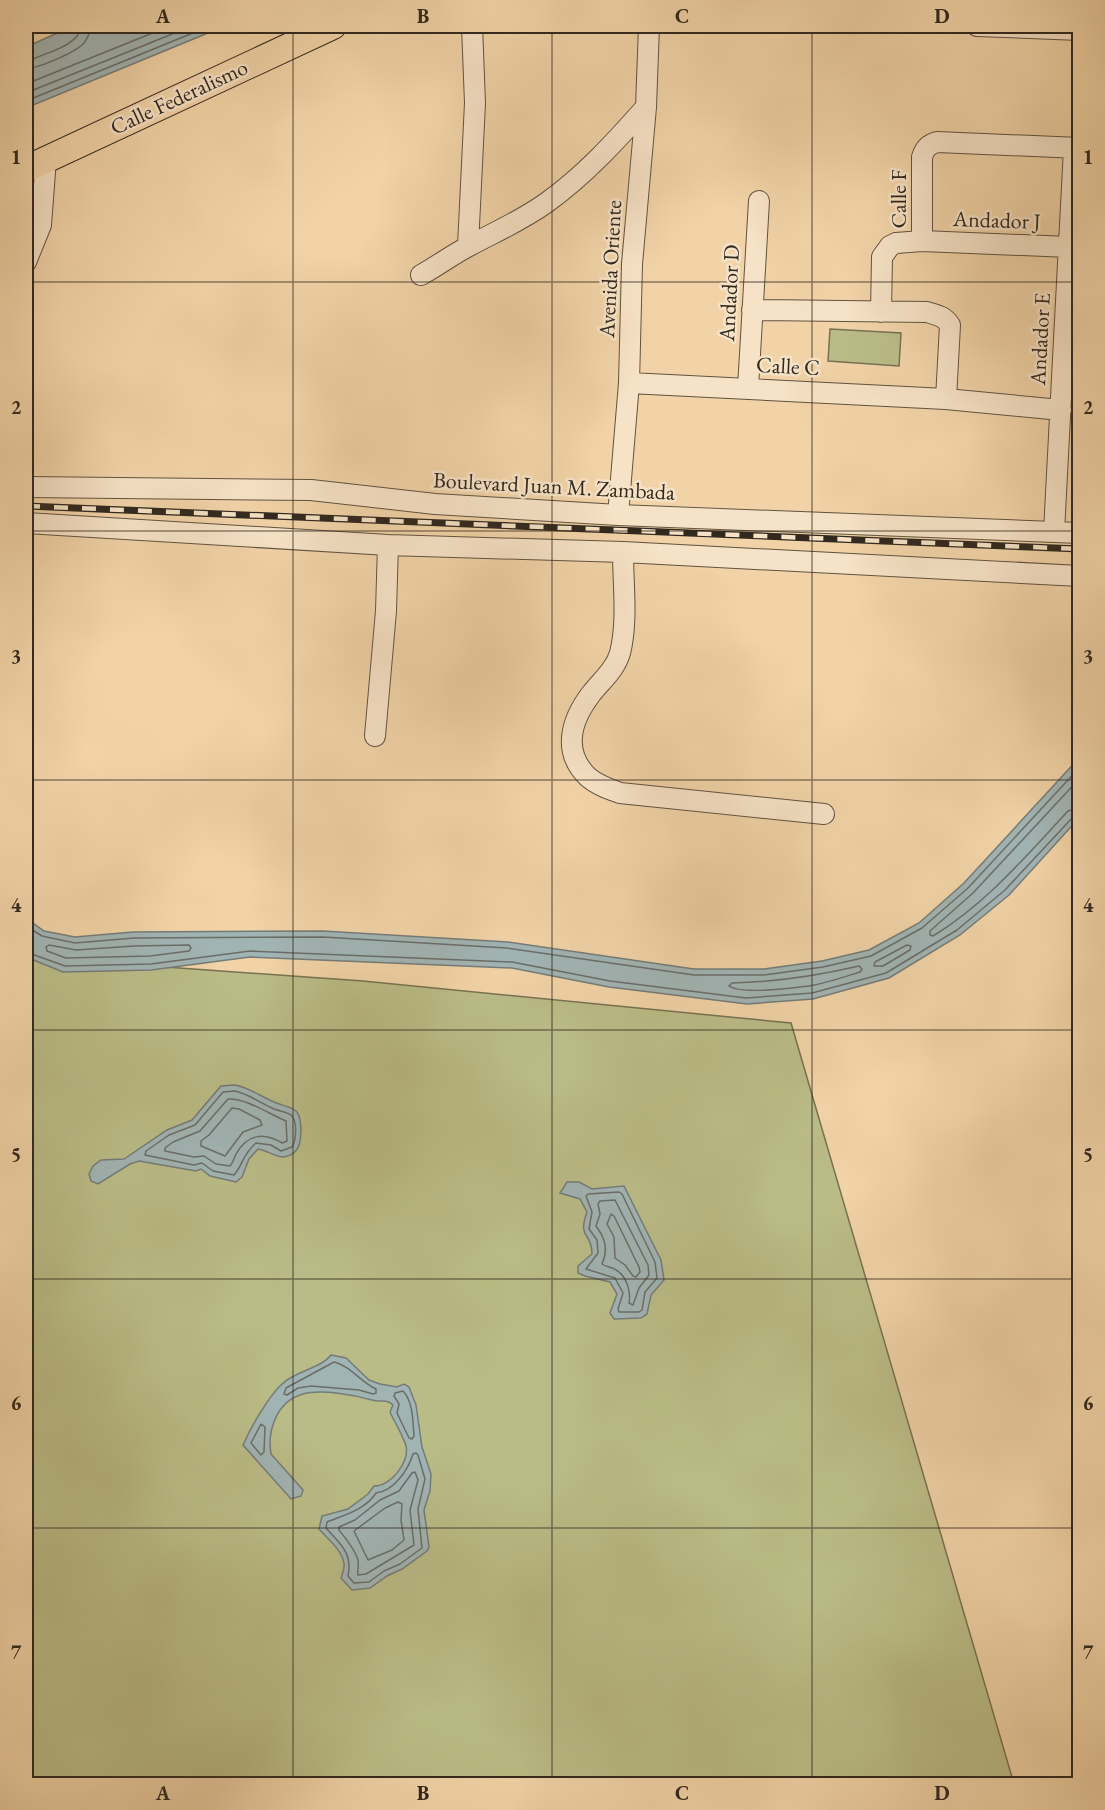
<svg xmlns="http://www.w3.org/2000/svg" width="1105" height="1810" font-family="'EB Garamond',serif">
<rect width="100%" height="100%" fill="#f1d3a7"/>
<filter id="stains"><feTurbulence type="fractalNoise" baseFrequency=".00333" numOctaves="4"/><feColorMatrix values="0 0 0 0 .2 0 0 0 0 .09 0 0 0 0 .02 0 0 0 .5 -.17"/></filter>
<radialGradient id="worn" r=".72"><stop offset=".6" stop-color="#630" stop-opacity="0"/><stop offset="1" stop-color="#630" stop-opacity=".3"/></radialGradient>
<path fill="#babc87" stroke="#767252" stroke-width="1.5" d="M 830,329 L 901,333 L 899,366 L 828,361 Z
M 26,957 L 363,981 L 791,1023 L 1014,1784 L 26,1784 Z"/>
<path fill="#a1b4b4" stroke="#747c78" stroke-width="1.5" d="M 73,26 L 225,26 L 26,108 L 26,47 Z
M 1079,758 L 1079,818 L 1009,895 L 960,935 L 889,978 L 813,999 L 747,1004 L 609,987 L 512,968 L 250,957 L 151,970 L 63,972 L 26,957 L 26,918 L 44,931 L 75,937 L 133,932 L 323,931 L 508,942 L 694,969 L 764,969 L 822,961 L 869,950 L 919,923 L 964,883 Z
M 235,1085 C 250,1088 260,1096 274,1102 C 280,1105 290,1106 296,1111 C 301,1116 300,1122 301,1128 C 301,1142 300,1154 284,1157 C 278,1158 266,1150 258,1149 L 249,1159 L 242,1177 L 236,1182 L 210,1176 L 201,1169 L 196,1171 L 139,1161 L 130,1164 L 98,1184 L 91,1181 L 89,1174 L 93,1166 L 101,1160 L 124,1159 L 167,1130 L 192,1120 L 221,1086 Z
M 567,1182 L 579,1182 L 592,1189 L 624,1186 L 661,1260 L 664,1280 L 651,1295 L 647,1314 L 641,1318 L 614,1319 L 610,1313 L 617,1294 L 610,1282 L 585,1276 L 578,1273 L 578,1266 L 592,1254 C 592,1231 577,1240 587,1212 L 580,1199 L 560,1193 Z
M 331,1355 L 346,1358 L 369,1380 L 380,1384 L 397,1387 L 404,1384 L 409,1387 L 416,1405 L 422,1447 L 431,1474 L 430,1491 L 424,1510 L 429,1547 L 427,1551 L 402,1569 L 387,1576 L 370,1588 L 352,1590 L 341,1578 C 342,1574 345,1568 344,1564 C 343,1551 327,1538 319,1529 L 322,1516 L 348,1509 L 368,1494 L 374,1486 C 390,1487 410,1462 406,1446 C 403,1435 395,1423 390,1412 L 393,1405 C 386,1398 381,1403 372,1400 C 354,1395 322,1389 303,1394 C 277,1401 267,1430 271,1454 L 303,1490 L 301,1496 L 291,1499 L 243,1445 C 251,1427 268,1397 282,1384 C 295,1371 320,1369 331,1355 Z"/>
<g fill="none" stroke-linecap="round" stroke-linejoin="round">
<path stroke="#696e69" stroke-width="1.5" d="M 26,60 L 33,59 C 48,52 80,45 81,26
M 26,69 C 38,68 75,53 84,43 C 88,38 90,32 90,26
M 26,84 L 170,26
M 26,93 L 192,26
M 26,101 L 210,26
M 1080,778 L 973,893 L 930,931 L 930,935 L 933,936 C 986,904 1026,856 1068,811 L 1080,807
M 26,926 L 42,936 L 75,943 L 134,938 L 323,937 L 507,948 L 694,975 L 764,975 L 823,967 L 871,956 L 922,928 L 968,888 L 1080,767
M 49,945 L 76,950 L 134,946 L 189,945 L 191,948 L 189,951 L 150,956 L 66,958 L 47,951 L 46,947 Z
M 907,945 L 911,946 L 910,950 L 883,966 L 874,966 L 875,962 Z
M 26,952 L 65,966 L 151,964 L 250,951 L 512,962 L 610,981 L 746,998 L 812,993 L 886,973 L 957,930 L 1005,890 L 1073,817 L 1080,815
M 859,966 L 862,969 L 860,972 C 844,977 826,983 809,986 C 793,988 742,995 729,986 L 732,983 C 775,982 816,976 859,966 Z
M 235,1091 C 249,1094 260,1103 274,1109 C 279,1111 287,1112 291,1115 C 298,1121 296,1141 292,1147 L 281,1151 L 271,1145 L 256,1143 C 242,1155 243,1165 234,1175 L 213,1171 L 202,1163 L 194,1165 L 145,1155 L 146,1151 L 169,1135 L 195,1125 L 223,1092 Z
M 228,1099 C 246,1098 269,1114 286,1121 L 287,1141 L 282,1143 C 264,1132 247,1134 236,1154 C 234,1158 233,1163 230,1166 L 216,1164 L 204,1156 L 194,1157 L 165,1151 L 165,1148 L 173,1142 L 200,1131 Z
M 232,1108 L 239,1109 L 260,1120 L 262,1125 L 243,1132 L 225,1156 L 201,1146 L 201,1141 L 209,1135 Z
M 619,1192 L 622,1194 L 655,1262 L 657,1278 L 645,1292 L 642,1310 L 639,1312 L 619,1312 L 618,1309 L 623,1293 L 615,1278 L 586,1269 L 598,1253 L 597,1240 L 589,1229 L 592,1212 L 586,1196 L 588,1194 Z
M 615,1200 L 648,1265 L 649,1275 L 639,1288 L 633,1305 L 629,1303 C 631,1292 627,1276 616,1270 C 612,1267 606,1267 602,1264 C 608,1250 606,1239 596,1226 L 600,1214 L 598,1204 L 600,1201 Z
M 611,1214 L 614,1216 L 639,1267 L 640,1272 L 636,1277 L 633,1276 L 625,1265 L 615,1258 L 614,1237 L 607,1224 Z
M 334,1362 C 349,1365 361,1382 376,1389 L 376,1393 L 373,1394 L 359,1390 L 311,1386 L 298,1388 L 287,1395 L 284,1394 L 286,1388 Z
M 403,1391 C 413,1401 413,1422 414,1436 L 412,1439 L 409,1438 L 397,1413 L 399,1404 L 394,1396 L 395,1393 Z
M 261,1424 L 265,1427 L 264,1452 L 261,1455 L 251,1443 Z
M 416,1453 L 418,1455 L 425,1479 L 418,1509 L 422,1548 L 400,1564 L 384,1571 L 369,1582 L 354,1583 L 348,1576 C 353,1553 340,1544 326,1528 L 327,1522 C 344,1515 365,1510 376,1493 C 394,1491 408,1470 413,1454 Z
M 415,1472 L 418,1480 L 410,1510 L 414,1545 L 366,1574 L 358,1575 C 357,1570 359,1566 358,1560 C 355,1549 346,1539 339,1530 L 339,1527 L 355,1520 L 380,1500 L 399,1491 L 412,1473 Z
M 398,1502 L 402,1504 L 401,1520 L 404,1540 L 392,1550 L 368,1560 L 354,1531 L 385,1508 Z"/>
<defs>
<path id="minor" d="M 977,26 L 1080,30
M 922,241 L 922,157 C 925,148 928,145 937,142 L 1080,148
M 468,246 L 475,103 L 472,26
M 26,262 L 41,225 L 46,159
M 421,275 C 437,266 452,255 469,246 C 495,232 521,221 546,203 C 584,176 615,142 646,107
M 752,310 L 927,312 C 937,315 944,316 950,325 L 946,399
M 881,312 L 882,257 L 890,246 L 896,243 L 922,241 L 1069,247
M 629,383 L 946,399 L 1061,410
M 748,388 L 759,201
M 26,487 L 311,490 L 435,504 L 618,515 L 1080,533
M 618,515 L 629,383 L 632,264 L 646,107 L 649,26
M 26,523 L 388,545 L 623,552 L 1080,576
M 1054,532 L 1074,148
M 623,552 C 623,585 628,621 620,653 C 615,670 602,680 591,694 C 572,719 561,751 588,777 C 597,785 609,789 620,793 L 824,814
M 375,736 L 386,611 L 388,545"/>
<path id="major" d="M 26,169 L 333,26"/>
</defs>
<use href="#minor" stroke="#615340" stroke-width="22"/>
<use href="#major" stroke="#31281e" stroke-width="28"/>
<use href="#minor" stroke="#f6e2c6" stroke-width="20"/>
<use href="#major" stroke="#f1d3a7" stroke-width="26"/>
<defs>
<path id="rail" d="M 26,506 L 1080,549"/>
</defs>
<use href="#rail" stroke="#31281e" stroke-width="7"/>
<use href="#rail" stroke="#f6e2c6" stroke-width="4.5" stroke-dasharray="14" stroke-linecap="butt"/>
</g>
<path fill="none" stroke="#31281e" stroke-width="1.5" stroke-opacity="0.55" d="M 293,26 L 293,1784M 552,26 L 552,1784M 812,26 L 812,1784M 26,282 L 1080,282M 26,531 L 1080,531M 26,780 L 1080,780M 26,1030 L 1080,1030M 26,1279 L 1080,1279M 26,1528 L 1080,1528"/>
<g text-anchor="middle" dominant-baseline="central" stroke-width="5" stroke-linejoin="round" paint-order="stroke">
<g font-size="22" fill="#31281e" stroke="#f6e2c6">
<text transform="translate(179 97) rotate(-25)">Calle Federalismo</text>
<text transform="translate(898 199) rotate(-90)">Calle F</text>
<text transform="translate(997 220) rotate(2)">Andador J</text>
<text transform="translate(610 269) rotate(-87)">Avenida Oriente</text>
<text transform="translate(729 293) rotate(-87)">Andador D</text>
<text transform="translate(1040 339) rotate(-87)">Andador E</text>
<text transform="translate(788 366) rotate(3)">Calle C</text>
<text transform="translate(554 486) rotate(3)">Boulevard Juan M. Zambada</text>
</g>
</g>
<rect width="1105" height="1810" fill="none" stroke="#f1d3a7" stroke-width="66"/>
<rect x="33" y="33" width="1039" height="1744" fill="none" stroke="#31281e" stroke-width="2"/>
<g font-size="20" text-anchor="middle" font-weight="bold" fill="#31281e">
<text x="163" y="23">A</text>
<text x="423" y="23">B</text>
<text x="682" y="23">C</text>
<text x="942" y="23">D</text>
<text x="16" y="164">1</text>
<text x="1088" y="164">1</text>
<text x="16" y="414">2</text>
<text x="1088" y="414">2</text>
<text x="16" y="663">3</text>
<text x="1088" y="663">3</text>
<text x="16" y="912">4</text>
<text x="1088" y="912">4</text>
<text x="16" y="1161">5</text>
<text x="1088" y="1161">5</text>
<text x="16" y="1410">6</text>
<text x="1088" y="1410">6</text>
<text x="16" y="1659">7</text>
<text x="1088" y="1659">7</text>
<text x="163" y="1800">A</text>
<text x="423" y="1800">B</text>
<text x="682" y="1800">C</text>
<text x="942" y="1800">D</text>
</g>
<rect width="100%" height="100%" filter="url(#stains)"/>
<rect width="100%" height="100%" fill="url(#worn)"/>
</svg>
